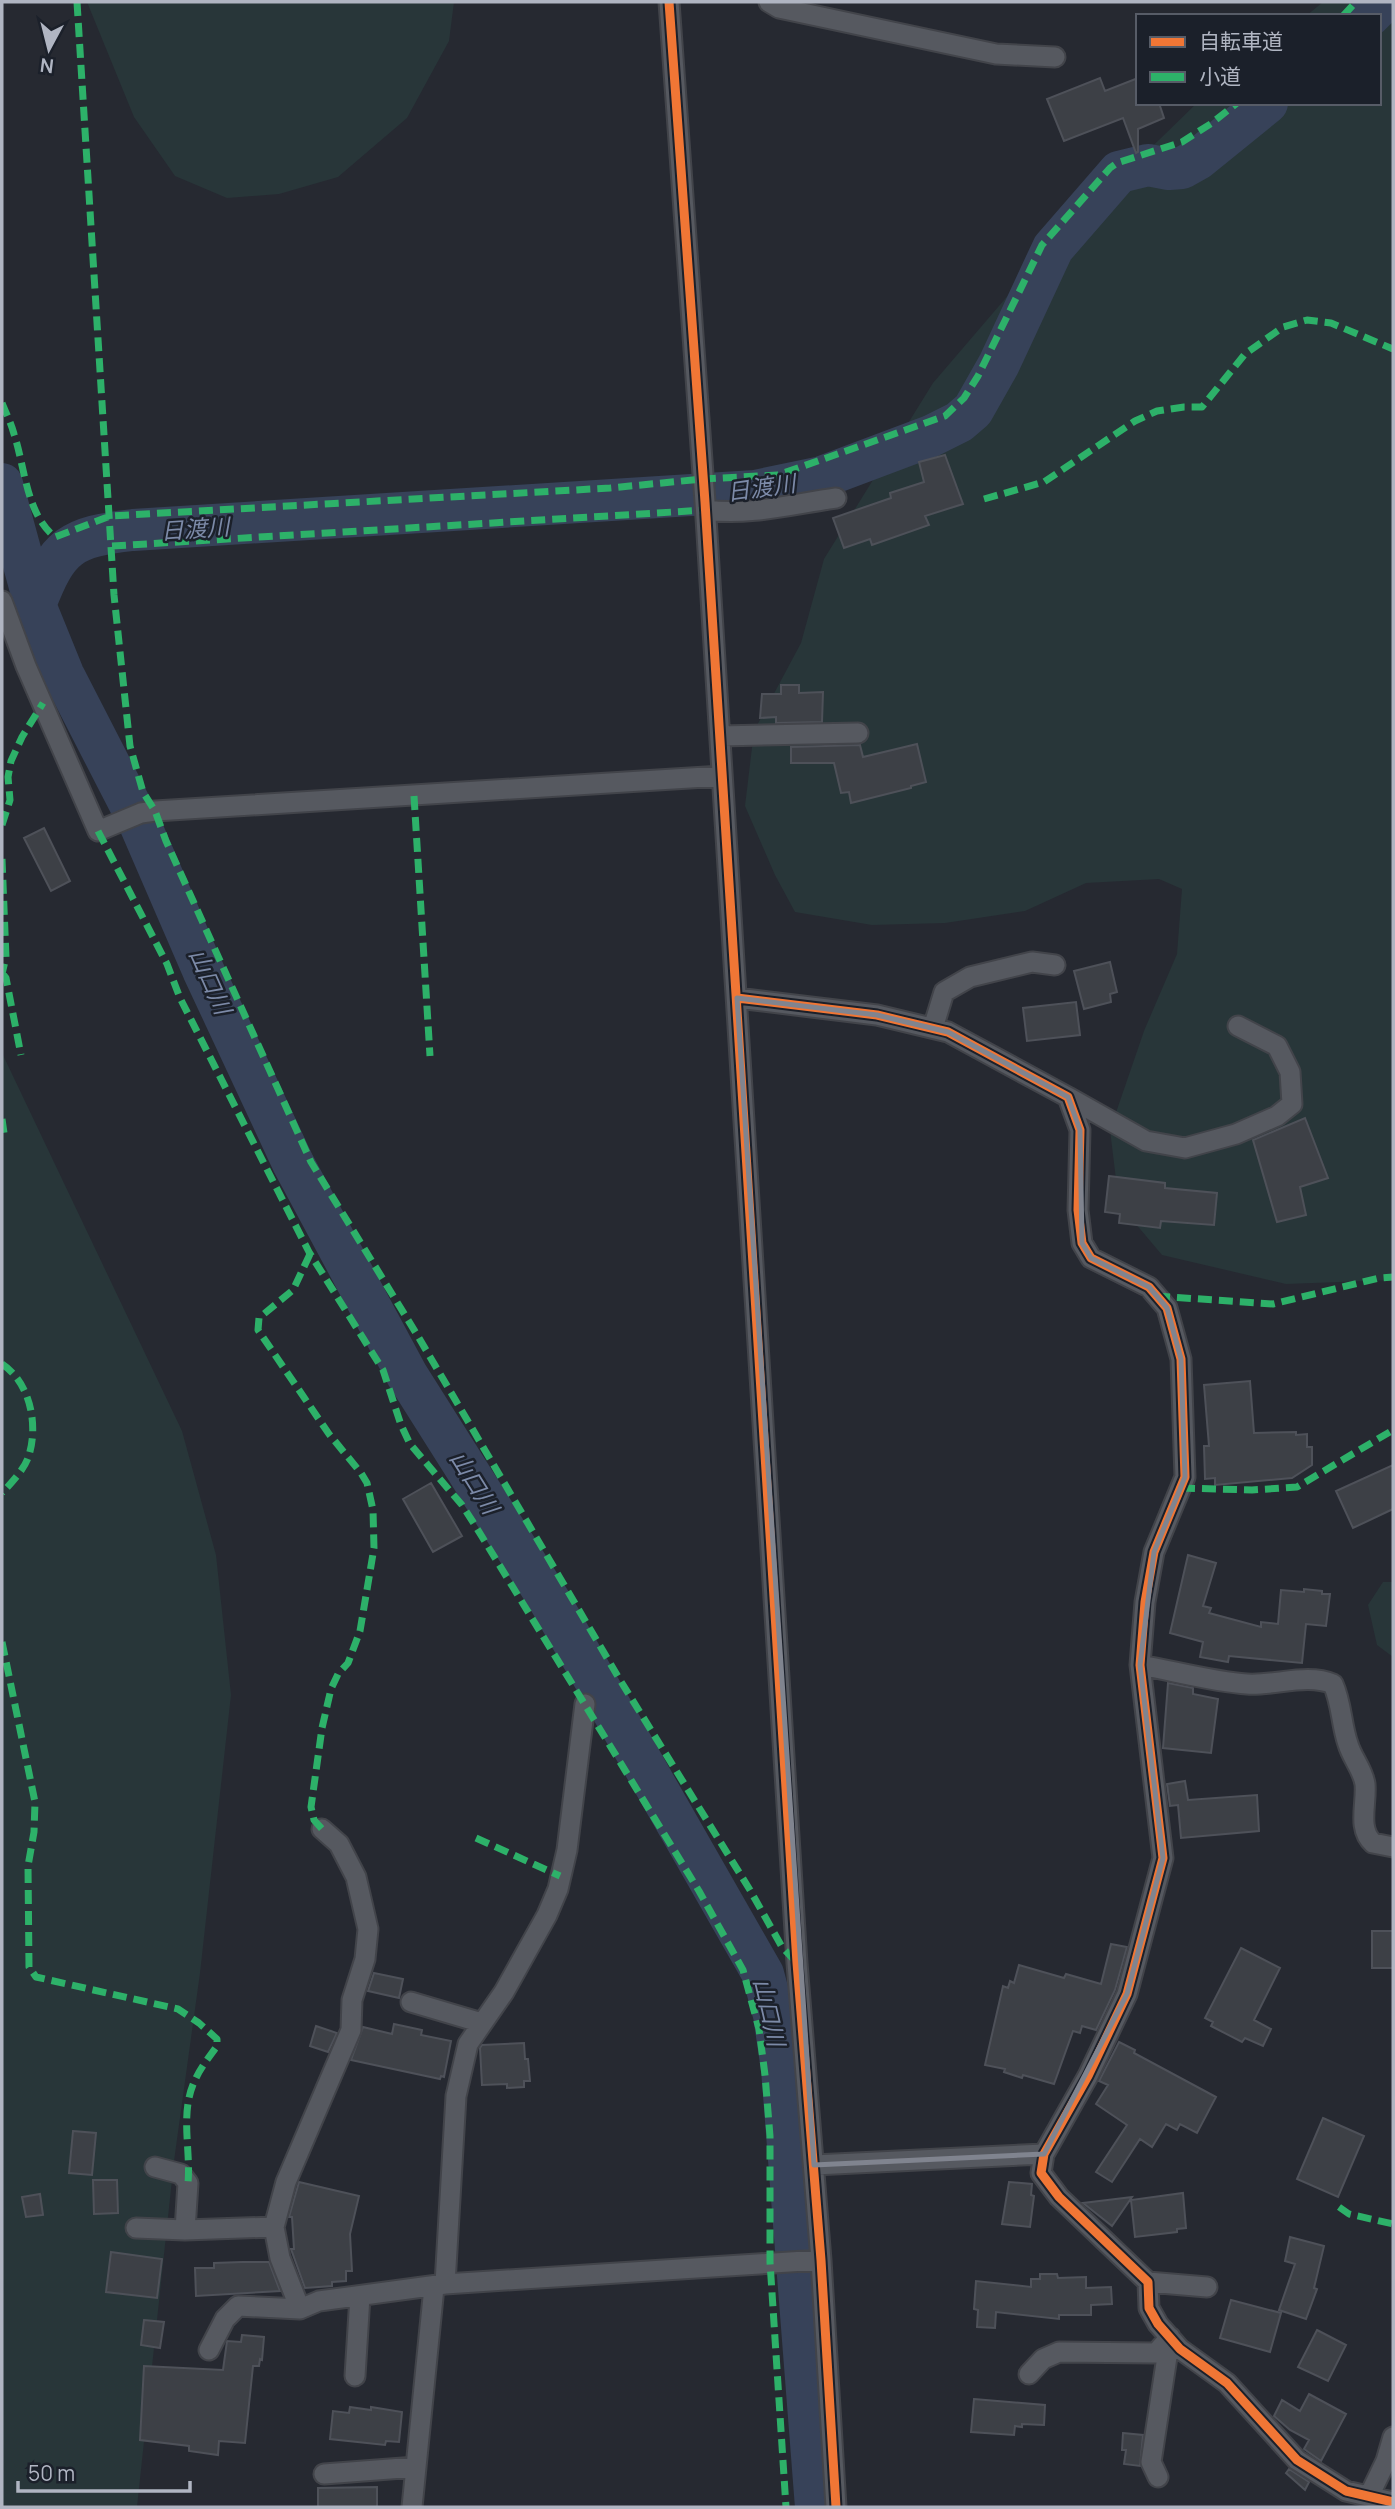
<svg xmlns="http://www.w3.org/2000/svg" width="1395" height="2509" font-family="Manrope,'Noto Sans JP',sans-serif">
<rect width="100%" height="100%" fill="#262931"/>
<path fill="#283639" d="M 87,2 L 454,2 L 449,41 L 407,118 L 338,177 L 279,194 L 227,198 L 175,176 L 134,117 Z
M 1323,2 L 1393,2 L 1393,1280 L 1286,1284 L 1162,1255 L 1119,1204 L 1110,1130 L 1144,1031 L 1177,954 L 1182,889 L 1159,879 L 1086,883 L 1025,911 L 945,923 L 872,925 L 795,912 L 775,875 L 745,806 L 754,731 L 801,643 L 824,559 L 933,383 L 1053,243 L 1197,103 L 1379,103 L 1379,16 L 1306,16 Z
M 2,1053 L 182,1431 L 216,1555 L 231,1695 L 200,1973 L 174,2161 L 137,2507 L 2,2507 Z
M 1383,1582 L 1393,1582 L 1393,1657 L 1377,1645 L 1368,1605 Z"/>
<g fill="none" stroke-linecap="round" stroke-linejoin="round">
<path stroke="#374259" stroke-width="42" d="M 1369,16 L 1383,2
M 2,484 L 35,605 L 63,674 L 139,822 L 203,970 L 293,1163 L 407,1375 L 551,1603 L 763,1974 L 774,2015 L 782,2069 L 816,2507
M 35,605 C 58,545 70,537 133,530 L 755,491 L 822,477 L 931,436 L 959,422 L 973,410 L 999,364 L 1053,248 L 1119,172 L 1148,165 L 1169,169 L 1182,168 L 1198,159 L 1267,103"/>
</g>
<path fill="#3d4046" stroke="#4e5159" stroke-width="2" d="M 1100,78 L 1105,91 L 1138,78 L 1138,103 L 1159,103 L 1164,118 L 1138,129 L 1138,152 L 1136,153 L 1123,118 L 1064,141 L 1047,99 Z
M 945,455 L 963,504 L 925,516 L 929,525 L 872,545 L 870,539 L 844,548 L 833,518 L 891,498 L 890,493 L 924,482 L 919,462 Z
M 781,685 L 799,685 L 799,693 L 823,692 L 822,722 L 776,723 L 776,717 L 760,718 L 762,694 L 781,694 Z
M 917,744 L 926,782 L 911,786 L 911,788 L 851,803 L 849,792 L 841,793 L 834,763 L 791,763 L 791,747 L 860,745 L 863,757 Z
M 44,828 L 70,881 L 51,891 L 24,838 Z
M 1110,962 L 1117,992 L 1110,994 L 1111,1002 L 1084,1009 L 1074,971 Z
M 1076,1002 L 1080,1035 L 1027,1041 L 1023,1008 Z
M 1305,1118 L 1328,1178 L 1300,1187 L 1306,1215 L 1277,1222 L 1253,1140 Z
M 1109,1176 L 1165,1183 L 1165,1188 L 1217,1193 L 1214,1225 L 1161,1221 L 1160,1228 L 1119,1223 L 1120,1214 L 1105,1212 Z
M 1250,1381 L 1254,1433 L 1296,1432 L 1296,1435 L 1307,1434 L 1307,1447 L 1312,1447 L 1312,1465 L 1292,1478 L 1215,1485 L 1215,1478 L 1205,1479 L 1204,1446 L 1209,1446 L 1204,1385 Z
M 1393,1465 L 1393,1509 L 1353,1528 L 1336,1491 Z
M 431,1483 L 462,1536 L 433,1552 L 403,1499 Z
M 1188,1555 L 1216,1563 L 1203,1606 L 1211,1608 L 1209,1613 L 1261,1627 L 1261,1622 L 1278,1624 L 1281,1590 L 1304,1592 L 1304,1589 L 1322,1591 L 1322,1594 L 1330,1594 L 1326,1626 L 1306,1624 L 1302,1663 L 1229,1656 L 1228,1662 L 1200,1657 L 1203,1642 L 1170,1633 Z
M 1168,1683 L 1193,1688 L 1193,1694 L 1218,1699 L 1211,1753 L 1163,1748 Z
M 1185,1781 L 1188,1800 L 1257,1795 L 1259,1831 L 1181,1838 L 1178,1805 L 1170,1806 L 1167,1784 Z
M 1372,1931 L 1393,1931 L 1393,1968 L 1372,1968 Z
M 1111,1944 L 1127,1947 L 1115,1990 L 1096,2030 L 1082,2026 L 1080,2033 L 1073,2031 L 1054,2084 L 1023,2075 L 1022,2078 L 1004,2072 L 1005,2069 L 985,2065 L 1003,1986 L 1008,1988 L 1010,1981 L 1014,1983 L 1019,1965 L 1064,1978 L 1066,1974 L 1101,1984 Z
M 1241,1948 L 1280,1968 L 1254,2020 L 1271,2029 L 1263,2046 L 1245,2038 L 1242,2042 L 1211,2026 L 1213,2022 L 1205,2018 Z
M 374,1973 L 403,1979 L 399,1998 L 368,1991 Z
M 394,2024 L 422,2030 L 421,2035 L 451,2041 L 444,2077 L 441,2076 L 440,2079 L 351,2060 L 363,2027 L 392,2034 Z
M 316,2026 L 337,2033 L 328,2052 L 310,2046 Z
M 1119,2042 L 1135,2050 L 1134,2053 L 1216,2097 L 1197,2133 L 1180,2124 L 1177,2130 L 1166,2124 L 1152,2147 L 1140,2139 L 1112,2182 L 1096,2172 L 1127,2125 L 1096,2104 L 1108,2085 L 1099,2081 Z
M 524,2043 L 525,2059 L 528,2059 L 530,2081 L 524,2081 L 524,2087 L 507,2088 L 507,2084 L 482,2085 L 480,2048 L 482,2045 Z
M 1323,2118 L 1364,2136 L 1338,2197 L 1297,2179 Z
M 73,2131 L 96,2133 L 92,2175 L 69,2173 Z
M 93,2180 L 117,2180 L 118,2213 L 94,2214 Z
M 299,2182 L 359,2196 L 350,2234 L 352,2271 L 346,2271 L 346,2281 L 332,2282 L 332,2286 L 305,2288 L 291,2249 L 294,2249 L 292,2217 L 289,2217 Z
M 1009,2182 L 1032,2184 L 1031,2195 L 1034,2196 L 1030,2227 L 1002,2224 Z
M 1183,2193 L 1186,2228 L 1177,2229 L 1177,2232 L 1135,2237 L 1131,2200 Z
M 40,2194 L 43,2215 L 26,2217 L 22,2197 Z
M 1132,2197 L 1112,2226 L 1083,2203 Z
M 1290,2237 L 1324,2246 L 1314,2288 L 1317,2289 L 1306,2319 L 1279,2310 L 1295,2264 L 1285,2261 Z
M 111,2252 L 162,2259 L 157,2298 L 106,2292 Z
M 242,2262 L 269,2262 L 280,2291 L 196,2296 L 195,2268 L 214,2268 L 214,2263 Z
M 1040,2274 L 1057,2274 L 1058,2278 L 1086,2277 L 1086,2288 L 1111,2287 L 1112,2304 L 1091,2305 L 1091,2315 L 1059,2315 L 1059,2319 L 996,2312 L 995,2328 L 977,2327 L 978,2310 L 974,2309 L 976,2281 L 1031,2287 L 1031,2279 L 1040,2279 Z
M 1231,2300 L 1281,2313 L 1270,2352 L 1220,2338 Z
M 144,2320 L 164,2322 L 160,2348 L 141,2345 Z
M 1317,2330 L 1346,2345 L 1328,2381 L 1298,2367 Z
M 242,2335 L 264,2337 L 262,2360 L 260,2359 L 259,2366 L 253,2366 L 245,2443 L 219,2441 L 218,2455 L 189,2451 L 189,2446 L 140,2440 L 144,2366 L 223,2370 L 227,2341 L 241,2342 Z
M 1309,2394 L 1346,2414 L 1321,2461 L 1304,2449 L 1309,2440 L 1290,2430 L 1274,2416 L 1282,2400 L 1300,2411 Z
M 974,2399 L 1045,2405 L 1044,2425 L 1022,2424 L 1022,2427 L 1015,2426 L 1014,2435 L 971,2432 Z
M 350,2407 L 371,2410 L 371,2407 L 402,2412 L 399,2442 L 386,2441 L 385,2445 L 330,2439 L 333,2411 L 349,2413 Z
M 1123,2433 L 1143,2435 L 1140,2466 L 1124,2464 L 1126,2450 L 1122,2450 Z
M 1289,2469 L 1309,2482 L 1305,2490 L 1286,2473 Z
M 377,2487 L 377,2507 L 318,2507 L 318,2488 Z"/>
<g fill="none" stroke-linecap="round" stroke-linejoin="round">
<defs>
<path id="street" d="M 669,2 L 705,502 L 797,1963 L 821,2260 L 836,2507
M 769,2 L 779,8 L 996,54 L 1055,57
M 706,510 C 749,516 793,504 836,498
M 2,601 L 26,666 L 98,831 L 141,813 L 155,811 L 722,776
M 720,736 L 858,733
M 737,998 L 877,1015 L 948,1032 L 1068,1097 L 1080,1130 L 1078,1210 L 1082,1243 L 1091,1258 L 1149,1287 L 1167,1308 L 1181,1359 L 1185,1477 L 1154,1552 L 1145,1602 L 1140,1665 L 1163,1858 L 1127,1994 L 1088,2076 L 1044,2154 L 1041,2173 L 1059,2197 L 1148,2282 L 1149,2308 L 1158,2324 L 1180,2349 L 1227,2383 L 1297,2460 L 1346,2491 L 1393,2502
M 933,1028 L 944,992 L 970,977 L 1032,962 L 1055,965
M 1068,1097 L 1146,1141 L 1185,1148 L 1236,1134 L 1277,1116 L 1292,1104 L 1290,1072 L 1277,1046 L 1238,1026
M 1140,1665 C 1174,1671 1214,1682 1247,1684 C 1275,1686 1307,1673 1333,1684 C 1342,1704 1341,1724 1348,1744 C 1352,1758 1363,1770 1365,1784 C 1367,1803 1357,1829 1373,1843 L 1393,1847
M 411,2002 L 482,2023
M 814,2165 L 1044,2154
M 155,2167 L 181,2174 L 188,2183 L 185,2230
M 136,2228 L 185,2230 L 274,2227
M 1148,2282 L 1207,2287
M 445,2284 L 456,2096 L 468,2044 L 504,1992 L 547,1915 L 558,1889 L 567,1850 L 585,1704
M 300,2309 L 280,2258 L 274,2227 L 286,2182 L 351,2030 L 352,2000 L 365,1959 L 368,1929 L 356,1877 L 339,1844 L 322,1829
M 209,2350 L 225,2319 L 238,2306 L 300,2309 L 319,2301 L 445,2284 L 821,2260
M 1029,2374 L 1043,2359 L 1059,2352 L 1156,2353 L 1170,2337 L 1151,2462 L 1158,2477
M 355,2376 L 360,2296
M 324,2474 L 416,2467
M 1369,2496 L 1386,2461 L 1393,2437
M 412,2507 L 434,2287"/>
</defs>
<use href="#street" stroke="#42444a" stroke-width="23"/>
<use href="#street" stroke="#565960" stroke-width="19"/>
<path stroke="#2db169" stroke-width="7" stroke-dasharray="14 7" stroke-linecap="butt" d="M 77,2 L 114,595 L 130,746 L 143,792 L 155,811 L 166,841 L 311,1162 L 416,1333 L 620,1680 L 750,1890 L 782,1947 L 797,1963
M 1343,16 L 1356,2
M 2,403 C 6,413 11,423 14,434 C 25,467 26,514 55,537 L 110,516 L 610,488 L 703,479 L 778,475 L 945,416 L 964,398 L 978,376 L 1042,245 L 1110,168 L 1117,163 L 1182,142 L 1212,123 L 1237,103
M 984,499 L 1044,482 L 1135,421 L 1157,411 L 1184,407 L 1202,407 L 1245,354 L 1283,327 L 1307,320 L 1331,323 L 1393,349
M 112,546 L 706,510
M 414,796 L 430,1056
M 2,825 L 10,800 L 8,777 L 11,761 L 22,737 L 43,703
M 98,831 L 167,964 L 180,998 L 309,1252 L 383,1370 L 401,1425 L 410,1444 L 462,1505 L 473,1522 L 699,1891 L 743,1970 L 759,2029 L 765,2075 L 770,2136 L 770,2262 L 786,2507
M 2,859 L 6,957 L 2,974
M 2,973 L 6,978 L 21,1055
M 2,1119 L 4,1133
M 310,1254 L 293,1290 L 259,1318 L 258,1330 L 329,1434 L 361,1473 L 367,1483 L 373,1510 L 374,1548 L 360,1631 L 348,1663 L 338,1674 L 331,1689 L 322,1728 L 311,1807 L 314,1820 L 322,1829
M 1156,1296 L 1273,1304 L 1379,1278 L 1393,1277
M 2,1364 C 31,1383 39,1427 28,1458 C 23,1471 11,1483 2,1493
M 1181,1488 L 1252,1490 L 1297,1487 L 1393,1430
M 2,1642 L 35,1802 L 34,1832 L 28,1866 L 29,1967 L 36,1977 L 178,2009 L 199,2023 L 217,2039 L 217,2046 C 210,2056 201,2067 196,2078 C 179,2111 191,2148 188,2183
M 476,1838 L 560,1876
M 1339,2207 L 1349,2214 L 1393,2224"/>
<defs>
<path id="cycleway" d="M 669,2 L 705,502 L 797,1963 L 821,2260 L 836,2507
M 737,998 L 877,1015 L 948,1032 L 1068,1097 L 1080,1130 L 1078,1210 L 1082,1243 L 1091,1258 L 1149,1287 L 1167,1308 L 1181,1359 L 1185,1477 L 1154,1552 L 1145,1602 L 1140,1665 L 1163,1858 L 1127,1994 L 1088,2076 L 1044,2154 L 1041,2173 L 1059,2197 L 1148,2282 L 1149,2308 L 1158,2324 L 1180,2349 L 1227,2383 L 1297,2460 L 1346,2491 L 1393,2502"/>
</defs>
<use href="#cycleway" stroke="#1b202a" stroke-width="13"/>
<use href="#cycleway" stroke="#f07635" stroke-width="9"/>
</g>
<path fill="none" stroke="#80848f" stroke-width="5" stroke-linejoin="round" d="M 737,998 L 877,1015 L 948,1032 L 1068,1097 L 1080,1130 L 1082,1243 L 1091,1258 L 1149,1287 L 1167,1308 L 1181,1359 L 1185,1477 L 1154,1552 L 1140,1665 L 1163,1858 L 1127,1994 L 1044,2154 L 814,2165 Z"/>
<g text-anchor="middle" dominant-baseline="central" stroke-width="5" stroke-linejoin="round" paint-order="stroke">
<g font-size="23" font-style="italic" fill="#7c8aa8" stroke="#1b202a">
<text transform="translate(761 487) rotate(-8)">日渡川</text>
<text transform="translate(195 528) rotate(-4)">日渡川</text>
<text transform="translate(211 981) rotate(66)">山口川</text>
<text transform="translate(475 1482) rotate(58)">山口川</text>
<text transform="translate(770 2012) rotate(77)">山口川</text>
</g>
</g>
<rect width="1395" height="2509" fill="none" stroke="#b0b5c2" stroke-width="7"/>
<rect x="1136" y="14" width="245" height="91" fill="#1b202a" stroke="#575c67" stroke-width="2"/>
<rect x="1150" y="37" width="35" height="10" fill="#f07635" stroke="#575c67" stroke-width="2"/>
<text x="1199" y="49" font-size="21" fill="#b0b5c2">自転車道</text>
<rect x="1150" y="72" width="35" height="10" fill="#2db169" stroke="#575c67" stroke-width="2"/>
<text x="1199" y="84" font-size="21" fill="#b0b5c2">小道</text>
<g transform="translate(49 49) rotate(187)" stroke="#1b202a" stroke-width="5" paint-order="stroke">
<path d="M0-5L12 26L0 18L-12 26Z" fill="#b0b5c2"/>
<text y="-10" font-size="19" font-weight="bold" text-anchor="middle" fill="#b0b5c2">N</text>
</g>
<path d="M18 2481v10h172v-10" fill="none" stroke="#b0b5c2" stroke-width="3.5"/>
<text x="28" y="2481" font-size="21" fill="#b0b5c2" stroke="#1b202a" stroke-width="5" paint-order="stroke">50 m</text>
</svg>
